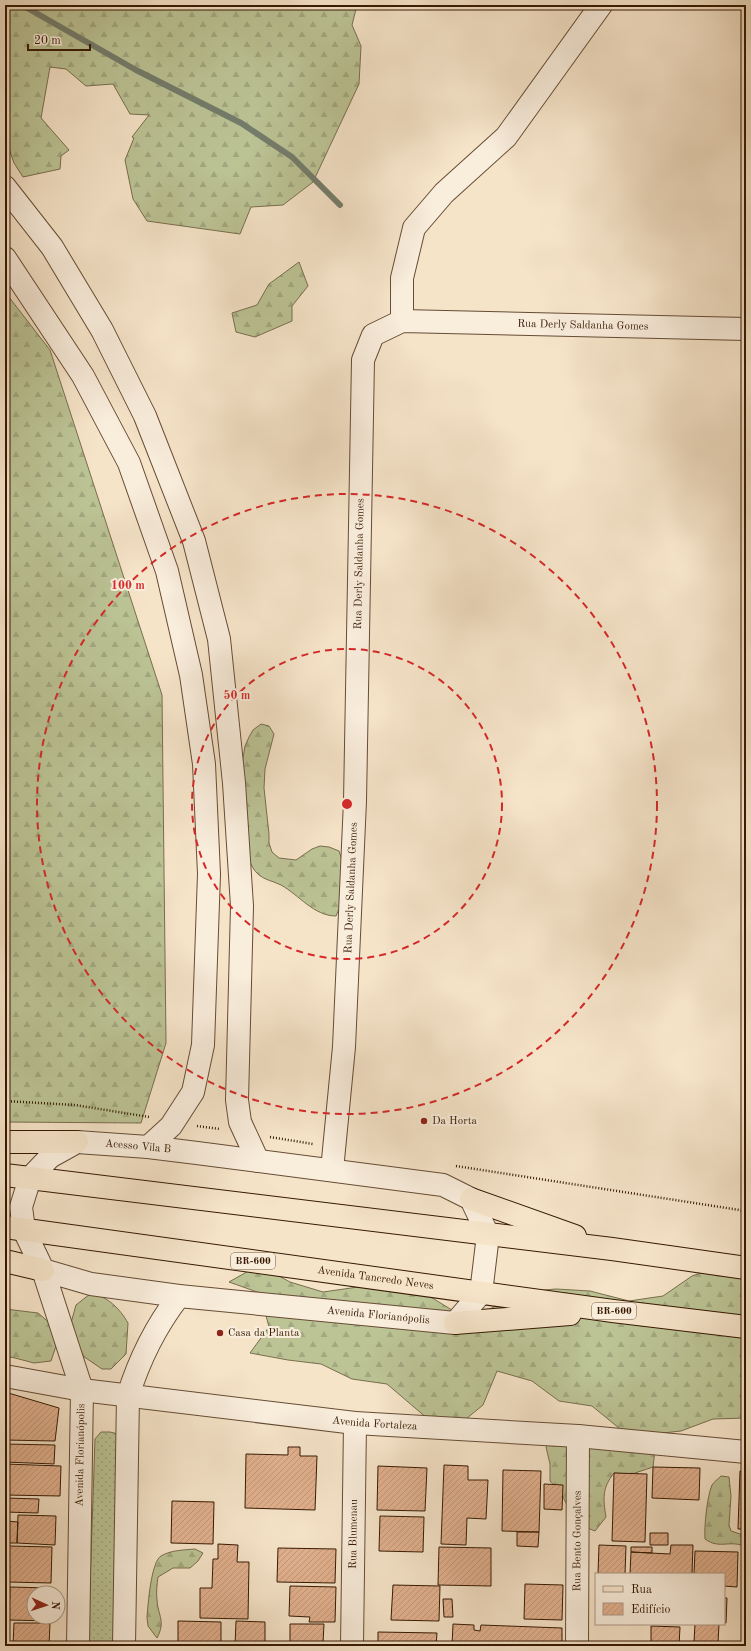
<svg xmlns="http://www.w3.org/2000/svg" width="751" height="1651" font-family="'Old Standard TT',serif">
<defs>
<pattern id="grass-dots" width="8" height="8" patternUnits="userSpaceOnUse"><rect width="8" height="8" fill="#bcc496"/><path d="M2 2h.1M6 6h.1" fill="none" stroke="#a2a880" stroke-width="1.8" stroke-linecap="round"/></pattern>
<pattern id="forest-firs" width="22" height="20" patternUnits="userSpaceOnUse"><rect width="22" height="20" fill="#bcc496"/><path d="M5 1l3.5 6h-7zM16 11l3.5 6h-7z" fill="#a2a880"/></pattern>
<pattern id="building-hatch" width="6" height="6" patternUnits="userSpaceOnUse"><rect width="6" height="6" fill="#e2b18f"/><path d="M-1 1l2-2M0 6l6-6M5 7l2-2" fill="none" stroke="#c2987a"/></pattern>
</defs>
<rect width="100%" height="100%" fill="#f6e4c9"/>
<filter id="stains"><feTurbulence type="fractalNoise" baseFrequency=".005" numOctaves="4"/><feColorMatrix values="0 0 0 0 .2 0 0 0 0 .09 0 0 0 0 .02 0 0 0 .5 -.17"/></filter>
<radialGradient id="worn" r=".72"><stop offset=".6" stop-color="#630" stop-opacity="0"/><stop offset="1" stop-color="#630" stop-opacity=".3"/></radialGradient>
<path fill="url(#grass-dots)" stroke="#796e4c" d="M 101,1432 L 110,1432 L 118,1434 L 115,1646 L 88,1646 L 95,1439 Z"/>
<path fill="url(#forest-firs)" stroke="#796e4c" d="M 5,5 L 357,5 L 352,25 L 361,46 L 359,84 L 313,182 L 283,205 L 251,207 L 240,234 L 147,221 L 133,199 L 125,160 L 134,138 L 132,137 L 149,115 L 130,114 L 113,84 L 86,86 L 66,69 L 50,67 L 41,118 L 69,150 L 61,156 L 60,169 L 23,177 L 14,163 L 5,137 Z
M 299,262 L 308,286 L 292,306 L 292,321 L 255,337 L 236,332 L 232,313 L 257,305 L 269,284 Z
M 5,292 L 50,350 L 162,695 L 166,1043 L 141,1123 L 5,1122 Z
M 261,724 L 269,726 L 274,734 L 265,769 L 264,788 L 269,834 L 269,843 L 272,852 L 279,858 L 296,860 L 312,849 L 320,846 L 329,847 L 339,851 L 342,860 L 343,899 L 336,916 C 314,916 299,895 281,885 C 273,881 265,880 259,875 C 254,871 251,865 249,859 L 242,764 L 245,746 L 249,737 L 253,730 Z
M 746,1255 L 746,1418 L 713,1419 L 681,1431 L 645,1435 L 655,1450 L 653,1467 L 632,1474 L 614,1473 C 602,1488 603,1499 606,1517 L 595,1531 L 580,1525 L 569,1509 L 561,1493 L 550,1481 L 550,1464 L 546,1447 L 556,1436 L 625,1433 L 592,1406 L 559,1401 L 532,1381 L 497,1371 L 483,1405 L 461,1423 L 428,1419 L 387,1384 L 352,1379 L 321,1364 L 288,1360 L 250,1353 L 269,1327 L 260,1293 L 229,1282 L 259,1265 L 290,1282 L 323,1292 L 358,1287 L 426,1294 L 455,1312 L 490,1309 L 521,1292 L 556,1289 L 590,1291 L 629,1301 L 663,1296 L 692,1276 L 726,1264 Z
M 90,1294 C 107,1295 120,1309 128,1323 L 126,1354 L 111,1369 L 102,1369 L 80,1354 L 71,1323 L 76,1305 Z
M 5,1309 L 38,1313 L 52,1325 L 57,1343 L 51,1361 L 34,1363 L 15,1358 L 5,1356 Z
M 721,1476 L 729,1477 L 731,1496 L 729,1525 L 731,1531 L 746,1536 L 746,1547 C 730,1539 720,1550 705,1539 C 704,1527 707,1497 712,1485 C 714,1482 718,1479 721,1476 Z
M 195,1549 L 203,1553 L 198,1561 L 190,1568 L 173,1568 L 158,1577 C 157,1584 156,1593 157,1600 C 158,1616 166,1621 157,1638 L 148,1626 L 147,1617 C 148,1605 151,1562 161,1556 C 171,1550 184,1550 195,1549 Z"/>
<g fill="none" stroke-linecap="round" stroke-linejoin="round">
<path stroke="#747d6c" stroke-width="6" d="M 22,5 L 136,70 L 241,123 L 292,157 L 340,205"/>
</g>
<path fill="url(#building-hatch)" stroke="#361902" d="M 5,1392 L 59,1408 L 55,1441 L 5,1440 Z
M 5,1444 L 55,1445 L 54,1464 L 5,1462 Z
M 288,1447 L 300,1447 L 300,1456 L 317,1456 L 315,1510 L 245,1508 L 246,1454 L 288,1455 Z
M 5,1464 L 61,1466 L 60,1496 L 5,1495 Z
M 444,1465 L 468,1466 L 468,1480 L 488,1480 L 486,1519 L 467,1518 L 466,1545 L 441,1544 Z
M 378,1466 L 427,1468 L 425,1511 L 377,1510 Z
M 653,1467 L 700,1468 L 699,1500 L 652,1498 Z
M 503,1470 L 541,1471 L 539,1532 L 502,1531 Z
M 740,1471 L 746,1471 L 746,1529 L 738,1529 Z
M 614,1473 L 647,1474 L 645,1542 L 612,1541 Z
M 544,1484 L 563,1485 L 562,1510 L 544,1509 Z
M 5,1498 L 39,1499 L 38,1513 L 5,1512 Z
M 172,1501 L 214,1502 L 213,1544 L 171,1543 Z
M 18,1515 L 56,1516 L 55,1545 L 17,1543 Z
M 380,1516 L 424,1517 L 423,1552 L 379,1551 Z
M 5,1521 L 18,1522 L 17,1543 L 5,1543 Z
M 517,1532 L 539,1532 L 538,1547 L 517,1546 Z
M 650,1533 L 668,1533 L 668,1545 L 650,1545 Z
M 218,1544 L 238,1545 L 237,1562 L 249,1562 L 248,1619 L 200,1618 L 200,1588 L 212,1588 L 213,1559 L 218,1559 Z
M 599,1545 L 626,1546 L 625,1574 L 598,1574 Z
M 671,1545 L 693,1545 L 692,1574 L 630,1574 L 631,1552 L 670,1554 Z
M 5,1546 L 9,1546 L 8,1577 L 5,1577 Z
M 9,1546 L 52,1547 L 51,1583 L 8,1582 Z
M 439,1547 L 491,1548 L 491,1586 L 438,1585 Z
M 631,1547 L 652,1547 L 652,1553 L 631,1552 Z
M 278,1548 L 336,1549 L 335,1583 L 277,1582 Z
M 695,1551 L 738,1552 L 737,1587 L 724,1586 L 724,1574 L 694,1574 Z
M 525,1584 L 563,1585 L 562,1620 L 524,1619 Z
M 393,1585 L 440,1586 L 439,1621 L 391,1620 Z
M 290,1586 L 336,1587 L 335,1622 L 309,1622 L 310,1617 L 289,1616 Z
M 10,1587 L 51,1588 L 51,1593 L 34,1593 L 34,1617 L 51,1617 L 50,1621 L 9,1620 Z
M 724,1598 L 727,1598 L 726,1623 L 724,1623 Z
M 443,1599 L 452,1599 L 453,1617 L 444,1617 Z
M 178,1621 L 221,1622 L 221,1646 L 178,1646 Z
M 236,1621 L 265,1622 L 265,1646 L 235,1646 Z
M 14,1623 L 50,1623 L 49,1646 L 13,1646 Z
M 290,1624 L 324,1624 L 323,1643 L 290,1642 Z
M 453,1624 L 474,1625 L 474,1630 L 480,1631 L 481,1625 L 562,1628 L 562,1646 L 445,1646 L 452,1646 Z
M 695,1624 L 719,1624 L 718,1643 L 694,1642 Z
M 651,1626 L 680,1627 L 679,1646 L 651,1646 Z
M 378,1632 L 437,1633 L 436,1646 L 378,1646 Z"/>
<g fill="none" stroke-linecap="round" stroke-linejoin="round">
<defs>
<g id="minor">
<path d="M 5,187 L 52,247 L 102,330 L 145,416 L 194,541 L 219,639 L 234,783 L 242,906 L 237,1100 L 240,1122 L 258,1161"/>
<path d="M 5,258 L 83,376 L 129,463 L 167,571 L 191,675 L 204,764 L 209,874 L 203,1045 L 193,1092 L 171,1126 L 148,1147"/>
<path d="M 402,321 L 402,278 L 414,228 L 444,193 L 506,137 L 601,5"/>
<path id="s1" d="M 332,1170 L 344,1047 L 355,801 L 363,360 L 373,335 L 402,321 L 746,329"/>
<path id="s2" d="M 43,1270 L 91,1284 L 179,1296 L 455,1323 L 481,1293 L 488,1235 L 471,1199 L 443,1185 L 197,1153 L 148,1147 L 77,1142 L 50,1157 L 30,1178 L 21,1207 L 24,1230 L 43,1270 L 82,1390 L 78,1646"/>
<path id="s3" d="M 5,1376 L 82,1390 L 355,1423 L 578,1436 L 746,1452"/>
<path d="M 124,1646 L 128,1396 C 139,1360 156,1326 179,1296"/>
<path id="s4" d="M 352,1646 L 355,1423"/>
<path id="s5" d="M 577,1646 L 578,1436"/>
</g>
<g id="major">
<path d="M 5,1142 L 77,1142"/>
<path d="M 5,1175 L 612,1249 L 746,1268"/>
<path d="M 471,1199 L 575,1236"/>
<path id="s6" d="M 5,1227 L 613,1311 L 746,1327"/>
<path d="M 5,1261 L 43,1270"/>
<path d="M 455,1323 L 570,1314"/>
</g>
</defs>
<use href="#minor" stroke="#664c34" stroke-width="24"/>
<use href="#major" stroke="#361902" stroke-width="24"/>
<path stroke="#361902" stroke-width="2.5" stroke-dasharray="1 2" stroke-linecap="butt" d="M 5,1101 L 75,1105 L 149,1117
M 197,1126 L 220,1129
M 270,1137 L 313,1144
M 456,1166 L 746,1211"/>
<use href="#minor" stroke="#f9eddc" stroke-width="22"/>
<use href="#major" stroke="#f6e4c9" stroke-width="22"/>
</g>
<g fill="none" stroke="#d62828" stroke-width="2" stroke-dasharray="7 5">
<circle cx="347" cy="804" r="155"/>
<circle cx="347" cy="804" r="310"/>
</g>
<g fill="#8f2418" stroke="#f9eddc" stroke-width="1.5">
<circle cx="424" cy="1121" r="4"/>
<circle cx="220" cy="1333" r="4"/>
</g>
<g text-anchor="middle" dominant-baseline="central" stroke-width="4" stroke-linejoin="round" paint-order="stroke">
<g fill="#f9eddc" stroke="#705943" stroke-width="1">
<rect x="231" y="1253" width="44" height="16" rx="3"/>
<rect x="592" y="1303" width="44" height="16" rx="3"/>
</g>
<g font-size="10" font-weight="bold" fill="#361902">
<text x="253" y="1261">BR-600</text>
<text x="614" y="1311">BR-600</text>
</g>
<g font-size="11" fill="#361902" stroke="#f9eddc">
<text stroke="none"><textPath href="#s1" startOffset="1051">Rua Derly Saldanha Gomes</textPath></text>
<text stroke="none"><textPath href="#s1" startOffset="607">Rua Derly Saldanha Gomes</textPath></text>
<text stroke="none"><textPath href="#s1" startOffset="283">Rua Derly Saldanha Gomes</textPath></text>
<text transform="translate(138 1147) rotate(5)">Acesso Vila B</text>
<text stroke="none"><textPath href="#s6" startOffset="374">Avenida Tancredo Neves</textPath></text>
<text stroke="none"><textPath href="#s2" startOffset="339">Avenida Florianópolis</textPath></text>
<text stroke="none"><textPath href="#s3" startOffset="373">Avenida Fortaleza</textPath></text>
<text transform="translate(81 1455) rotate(-89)">Avenida Florianópolis</text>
<text stroke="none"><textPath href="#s4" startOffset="112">Rua Blumenau</textPath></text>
<text stroke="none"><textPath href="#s5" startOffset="105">Rua Bento Gonçalves</textPath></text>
</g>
<g font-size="11" fill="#361902" stroke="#f9eddc" text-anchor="start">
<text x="432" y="1121">Da Horta</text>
<text x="228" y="1333">Casa da Planta</text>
</g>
</g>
<circle cx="347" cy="804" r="6" fill="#d62828" stroke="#f9eddc" stroke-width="2"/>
<g font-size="12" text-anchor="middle" font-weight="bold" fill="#d62828" stroke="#f9eddc" stroke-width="4" stroke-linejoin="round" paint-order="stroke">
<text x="128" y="589">100 m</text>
<text x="237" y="699">50 m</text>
</g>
<rect width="751" height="1651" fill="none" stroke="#f6e4c9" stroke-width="20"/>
<rect x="6" y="6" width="739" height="1639" fill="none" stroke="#361902" stroke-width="2"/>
<rect x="10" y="10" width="731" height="1631" fill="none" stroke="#361902"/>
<rect x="595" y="1573" width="130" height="52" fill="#f9eddc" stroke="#ab9885"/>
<rect x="603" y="1586" width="20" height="6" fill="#f6e4c9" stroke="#ab9885"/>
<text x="631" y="1593" font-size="12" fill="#361902">Rua</text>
<rect x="603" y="1603" width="20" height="12" fill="url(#building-hatch)" stroke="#ab9885"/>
<text x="631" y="1613" font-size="12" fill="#361902">Edifício</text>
<g transform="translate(46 1605) rotate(93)"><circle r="19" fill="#f9eddc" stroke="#ab9885"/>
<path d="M0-3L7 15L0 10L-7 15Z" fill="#8f2418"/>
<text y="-6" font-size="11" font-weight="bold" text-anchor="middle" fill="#361902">N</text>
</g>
<path d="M28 44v6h62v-6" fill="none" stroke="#361902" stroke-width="2"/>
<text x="34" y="44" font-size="12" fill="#361902" stroke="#f9eddc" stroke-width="3" paint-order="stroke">20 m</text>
<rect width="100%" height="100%" filter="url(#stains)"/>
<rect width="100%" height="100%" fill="url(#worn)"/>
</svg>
